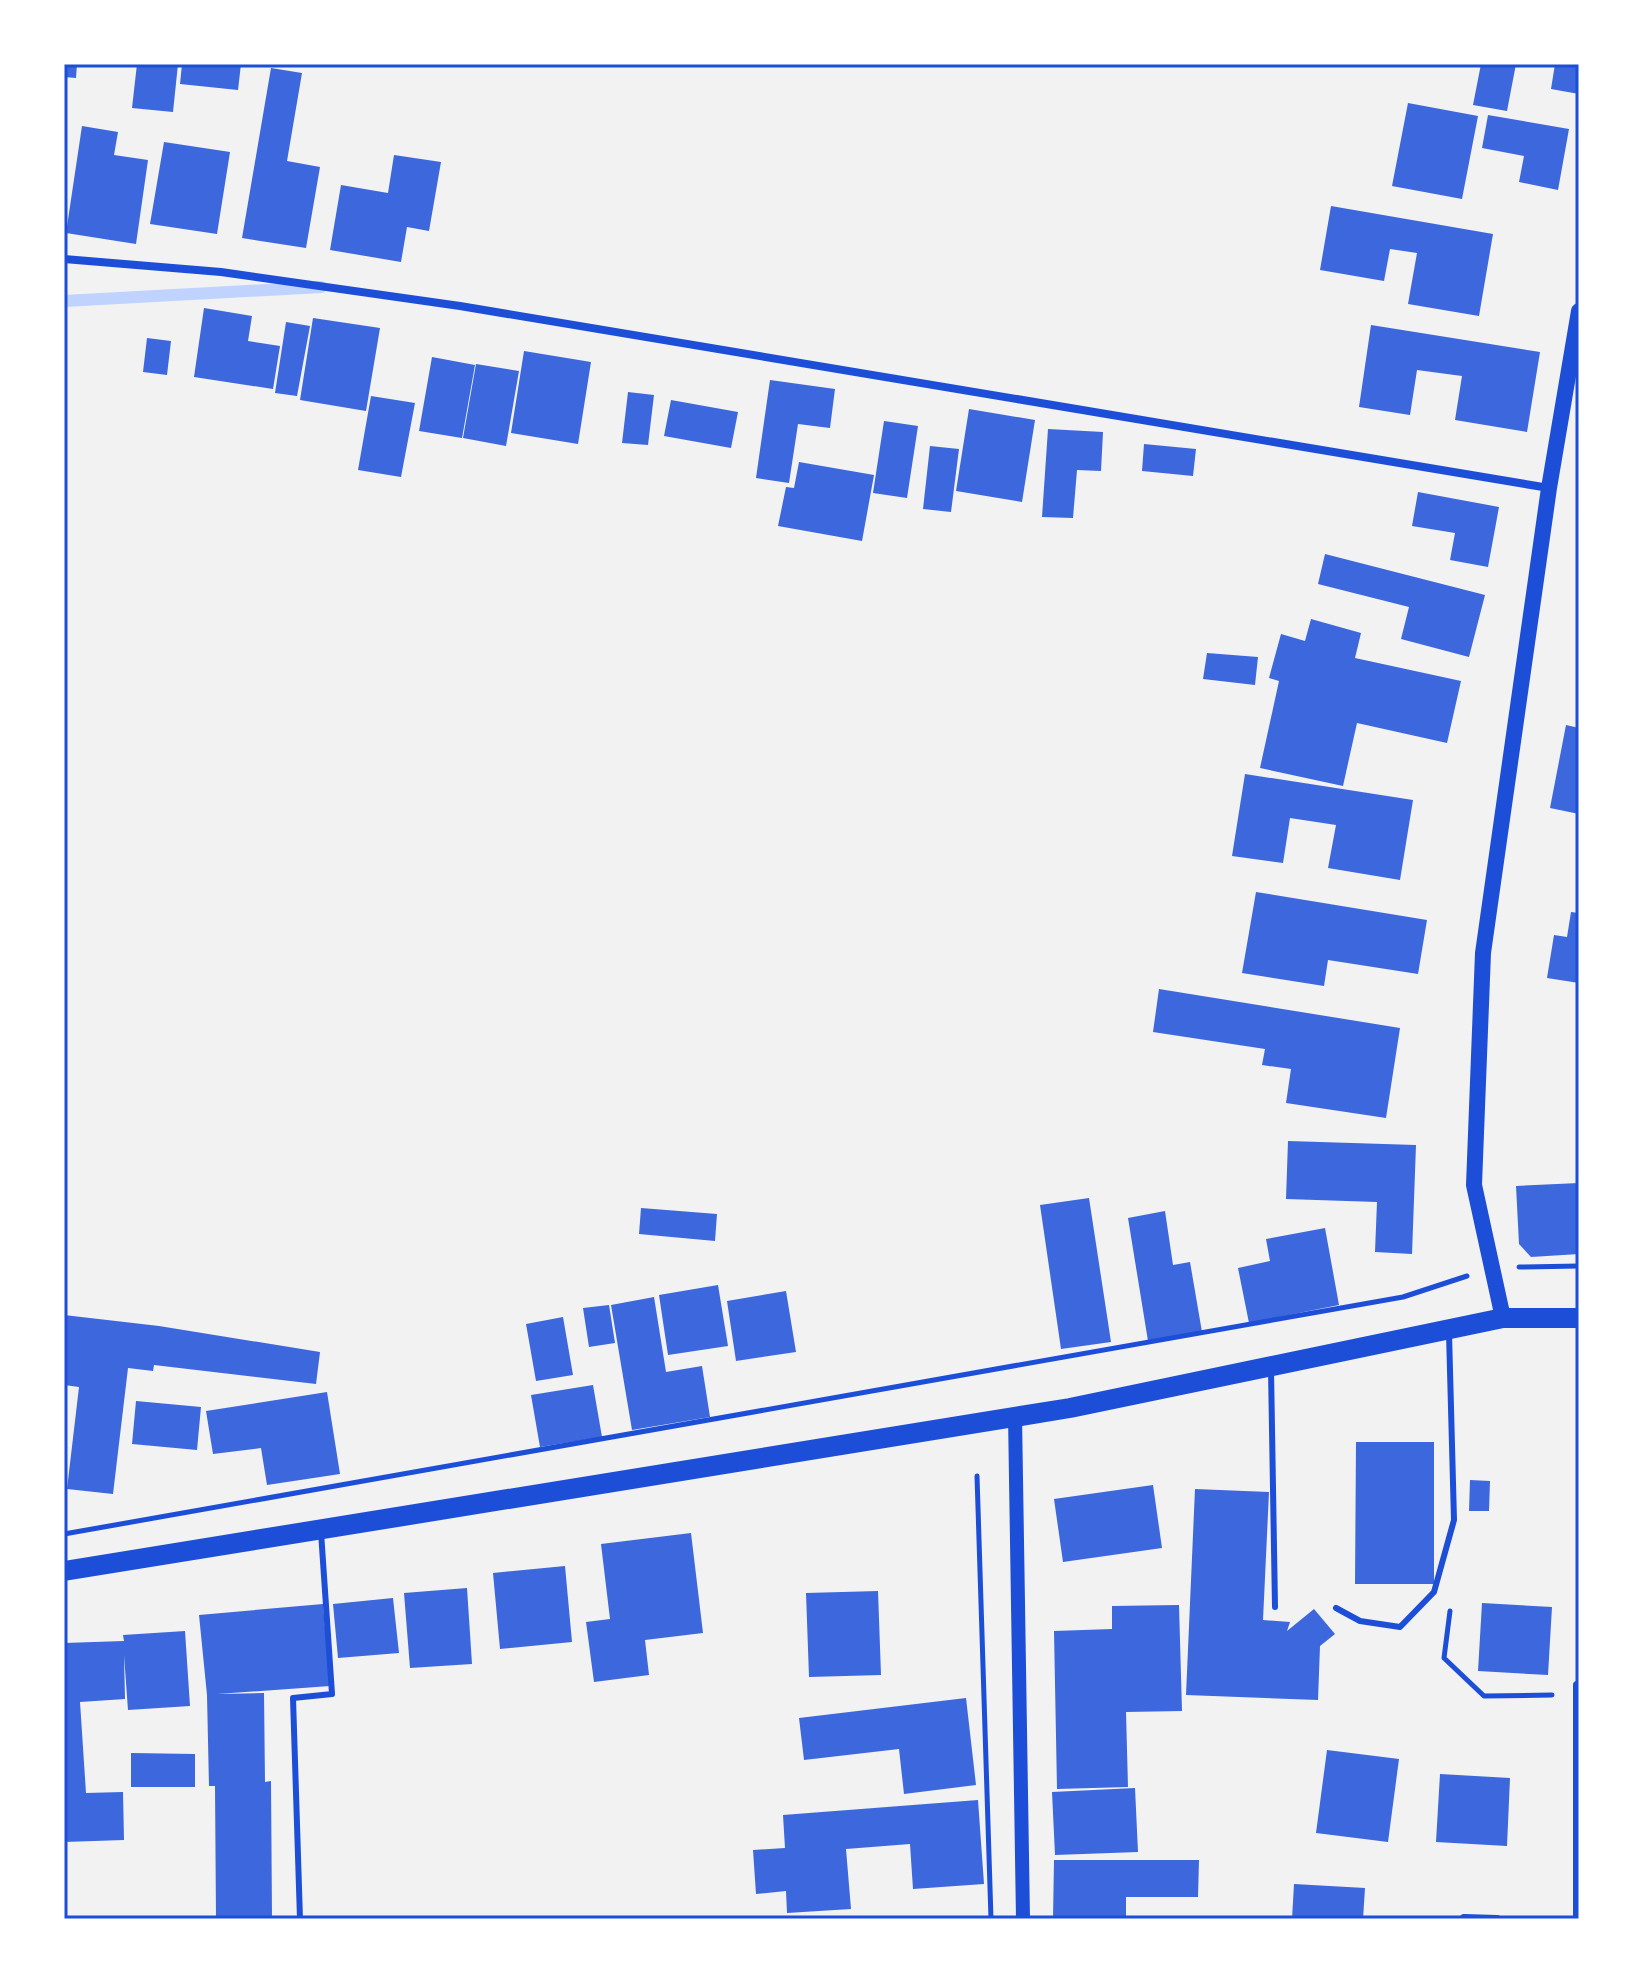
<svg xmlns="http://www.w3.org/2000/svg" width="1643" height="1983" font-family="Raleway,sans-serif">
<rect width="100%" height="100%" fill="#f2f2f2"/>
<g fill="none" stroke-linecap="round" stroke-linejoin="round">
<path stroke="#bfd3fe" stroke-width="12" d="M 64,301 L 321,287"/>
</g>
<path fill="#3d67dc" d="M 64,64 L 77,64 L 76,78 L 64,77 Z
M 137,64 L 178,64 L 173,112 L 132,108 Z
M 182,64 L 241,64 L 238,90 L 180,84 Z
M 1481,64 L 1516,64 L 1507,111 L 1473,105 Z
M 1555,64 L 1579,64 L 1579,94 L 1551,89 Z
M 271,68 L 302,73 L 287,161 L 320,167 L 306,248 L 242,238 Z
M 1408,103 L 1478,116 L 1462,199 L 1392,186 Z
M 1488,115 L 1569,129 L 1558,190 L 1519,182 L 1524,156 L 1482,148 Z
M 82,126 L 118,132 L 114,155 L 148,160 L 136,244 L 66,233 Z
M 164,142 L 230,152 L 217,234 L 150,224 Z
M 394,155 L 441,162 L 429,231 L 407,227 L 401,262 L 330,250 L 341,185 L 388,193 Z
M 1331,206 L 1493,234 L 1479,316 L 1408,304 L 1417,253 L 1390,249 L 1384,281 L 1320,270 Z
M 204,308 L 252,316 L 248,341 L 280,346 L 273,389 L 194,377 Z
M 313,318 L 380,328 L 366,411 L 300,400 Z
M 286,322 L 310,326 L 297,396 L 275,393 Z
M 1371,325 L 1540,352 L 1527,432 L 1455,420 L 1462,376 L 1417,370 L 1410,415 L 1359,407 Z
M 147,338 L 171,341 L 167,375 L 143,372 Z
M 524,351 L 591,362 L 578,444 L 511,433 Z
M 432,357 L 475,365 L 462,438 L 419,431 Z
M 476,364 L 519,371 L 506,446 L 463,438 Z
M 770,380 L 835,389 L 830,428 L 798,424 L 789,483 L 756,478 Z
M 628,392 L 654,395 L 648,445 L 622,443 Z
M 371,396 L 415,403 L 401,477 L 358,470 Z
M 671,400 L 738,412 L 731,448 L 664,436 Z
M 969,409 L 1035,420 L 1022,502 L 956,491 Z
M 884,421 L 918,426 L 907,498 L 873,493 Z
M 1048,429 L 1103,432 L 1101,471 L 1077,470 L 1073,518 L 1042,517 Z
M 1144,444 L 1196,449 L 1193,476 L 1142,471 Z
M 930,446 L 959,449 L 951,512 L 923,509 Z
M 799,462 L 874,475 L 862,541 L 778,526 L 786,487 L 794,488 Z
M 1418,492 L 1499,507 L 1488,567 L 1450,560 L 1455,533 L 1412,526 Z
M 1325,554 L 1485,595 L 1469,657 L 1401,639 L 1409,607 L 1318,584 Z
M 1311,619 L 1361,633 L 1355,658 L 1461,681 L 1447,743 L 1357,723 L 1343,786 L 1260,768 L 1279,681 L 1269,678 L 1281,634 L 1305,641 Z
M 1207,653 L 1258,657 L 1255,685 L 1203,679 Z
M 1566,725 L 1579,728 L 1579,814 L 1550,808 Z
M 1245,774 L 1413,800 L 1400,880 L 1328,868 L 1336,825 L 1290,818 L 1283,863 L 1232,856 Z
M 1256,892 L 1427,920 L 1418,974 L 1328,960 L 1324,986 L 1242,973 Z
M 1571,912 L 1579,913 L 1579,983 L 1547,978 L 1554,935 L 1567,937 Z
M 1159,989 L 1400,1028 L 1386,1118 L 1286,1103 L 1291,1069 L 1262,1065 L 1265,1049 L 1153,1032 Z
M 1288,1141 L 1416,1145 L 1412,1254 L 1375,1252 L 1377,1202 L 1286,1199 Z
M 1579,1183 L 1579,1254 L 1531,1257 L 1519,1244 L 1516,1186 Z
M 1089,1198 L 1111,1342 L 1061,1349 L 1040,1205 Z
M 641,1208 L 717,1214 L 715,1241 L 639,1234 Z
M 1165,1211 L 1173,1265 L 1190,1262 L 1202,1332 L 1148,1341 L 1128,1218 Z
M 1325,1228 L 1339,1305 L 1249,1323 L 1238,1268 L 1270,1261 L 1266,1239 Z
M 718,1285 L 728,1346 L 668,1355 L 659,1295 Z
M 786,1291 L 796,1352 L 736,1361 L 727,1301 Z
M 654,1297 L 666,1372 L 702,1366 L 710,1417 L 632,1430 L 611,1305 Z
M 609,1305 L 615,1343 L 589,1347 L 583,1308 Z
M 64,1315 L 159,1326 L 320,1352 L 316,1384 L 154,1365 L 153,1371 L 128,1368 L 113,1494 L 67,1489 L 79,1387 L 64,1385 Z
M 563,1317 L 573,1375 L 536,1381 L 526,1324 Z
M 593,1385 L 602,1437 L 540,1447 L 531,1395 Z
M 327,1392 L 340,1474 L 267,1485 L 261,1448 L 213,1454 L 206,1411 Z
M 136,1401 L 201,1407 L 197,1450 L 132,1444 Z
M 1356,1442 L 1434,1442 L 1434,1584 L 1355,1584 Z
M 1470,1480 L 1490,1481 L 1489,1511 L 1469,1511 Z
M 1153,1485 L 1162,1548 L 1063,1562 L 1054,1499 Z
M 1195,1489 L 1269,1492 L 1263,1620 L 1290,1622 L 1287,1631 L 1314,1609 L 1335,1634 L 1320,1646 L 1318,1700 L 1186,1695 Z
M 691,1533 L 703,1633 L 645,1640 L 649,1675 L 594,1682 L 586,1622 L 610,1619 L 601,1544 Z
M 565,1566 L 572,1642 L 500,1649 L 493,1573 Z
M 467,1588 L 472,1664 L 410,1668 L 404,1593 Z
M 878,1591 L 881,1675 L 809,1677 L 806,1593 Z
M 393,1598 L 399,1653 L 338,1658 L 333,1604 Z
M 1482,1603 L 1552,1607 L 1548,1675 L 1478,1671 Z
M 323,1604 L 330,1686 L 217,1694 L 264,1693 L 265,1782 L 271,1781 L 272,1919 L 216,1919 L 215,1786 L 209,1786 L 207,1695 L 199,1615 Z
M 1179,1605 L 1182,1711 L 1126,1712 L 1128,1787 L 1057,1789 L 1054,1631 L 1112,1629 L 1112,1606 Z
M 185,1631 L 190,1706 L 128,1710 L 124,1655 L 125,1699 L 80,1702 L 86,1793 L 123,1792 L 124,1840 L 64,1842 L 64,1643 L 124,1641 L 123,1635 Z
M 966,1698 L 976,1785 L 904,1794 L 899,1749 L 804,1760 L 799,1718 Z
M 1327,1750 L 1399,1759 L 1388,1842 L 1316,1833 Z
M 131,1753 L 195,1754 L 195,1787 L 131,1787 Z
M 1440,1774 L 1510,1778 L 1507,1846 L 1436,1842 Z
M 1135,1788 L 1138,1852 L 1055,1855 L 1052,1792 Z
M 978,1800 L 984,1884 L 913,1889 L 910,1844 L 846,1849 L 851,1909 L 787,1913 L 786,1891 L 756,1894 L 753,1850 L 785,1848 L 783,1815 Z
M 1054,1860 L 1199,1860 L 1198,1897 L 1126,1897 L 1126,1919 L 1053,1919 Z
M 1294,1884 L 1365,1888 L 1363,1919 L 1292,1919 Z"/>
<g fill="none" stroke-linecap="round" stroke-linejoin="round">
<path stroke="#1d4ed8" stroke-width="5" d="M 1519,1267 L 1579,1266
M 977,1476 L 991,1919
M 64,1534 L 1403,1297 L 1467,1276
M 1450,1611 L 1444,1658 L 1484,1696 L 1552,1695"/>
<path stroke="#1d4ed8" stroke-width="6" d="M 1271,1369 L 1275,1607
M 1336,1608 L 1360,1621 L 1400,1627 L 1434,1592 L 1454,1520 L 1449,1333
M 300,1919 L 293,1698 L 332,1694 L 321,1532"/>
<path stroke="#1d4ed8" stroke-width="8" d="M 64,259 L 221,272 L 460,306 L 1549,488
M 1577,1685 L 1577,1919
M 1464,1918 L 1497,1919"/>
<path stroke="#1d4ed8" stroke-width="14" d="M 1015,1415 L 1023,1919"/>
<path stroke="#1d4ed8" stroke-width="16" d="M 1503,1318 L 1474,1185 L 1483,953 L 1549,488 L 1579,311"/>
<path stroke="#1d4ed8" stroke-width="20" d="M 64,1571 L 1070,1408 L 1503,1318 L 1579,1318"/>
</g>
<rect width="1643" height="1983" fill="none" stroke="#ffffff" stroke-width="132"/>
<rect x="66" y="66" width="1511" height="1851" fill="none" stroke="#1d4ed8" stroke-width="3"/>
</svg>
